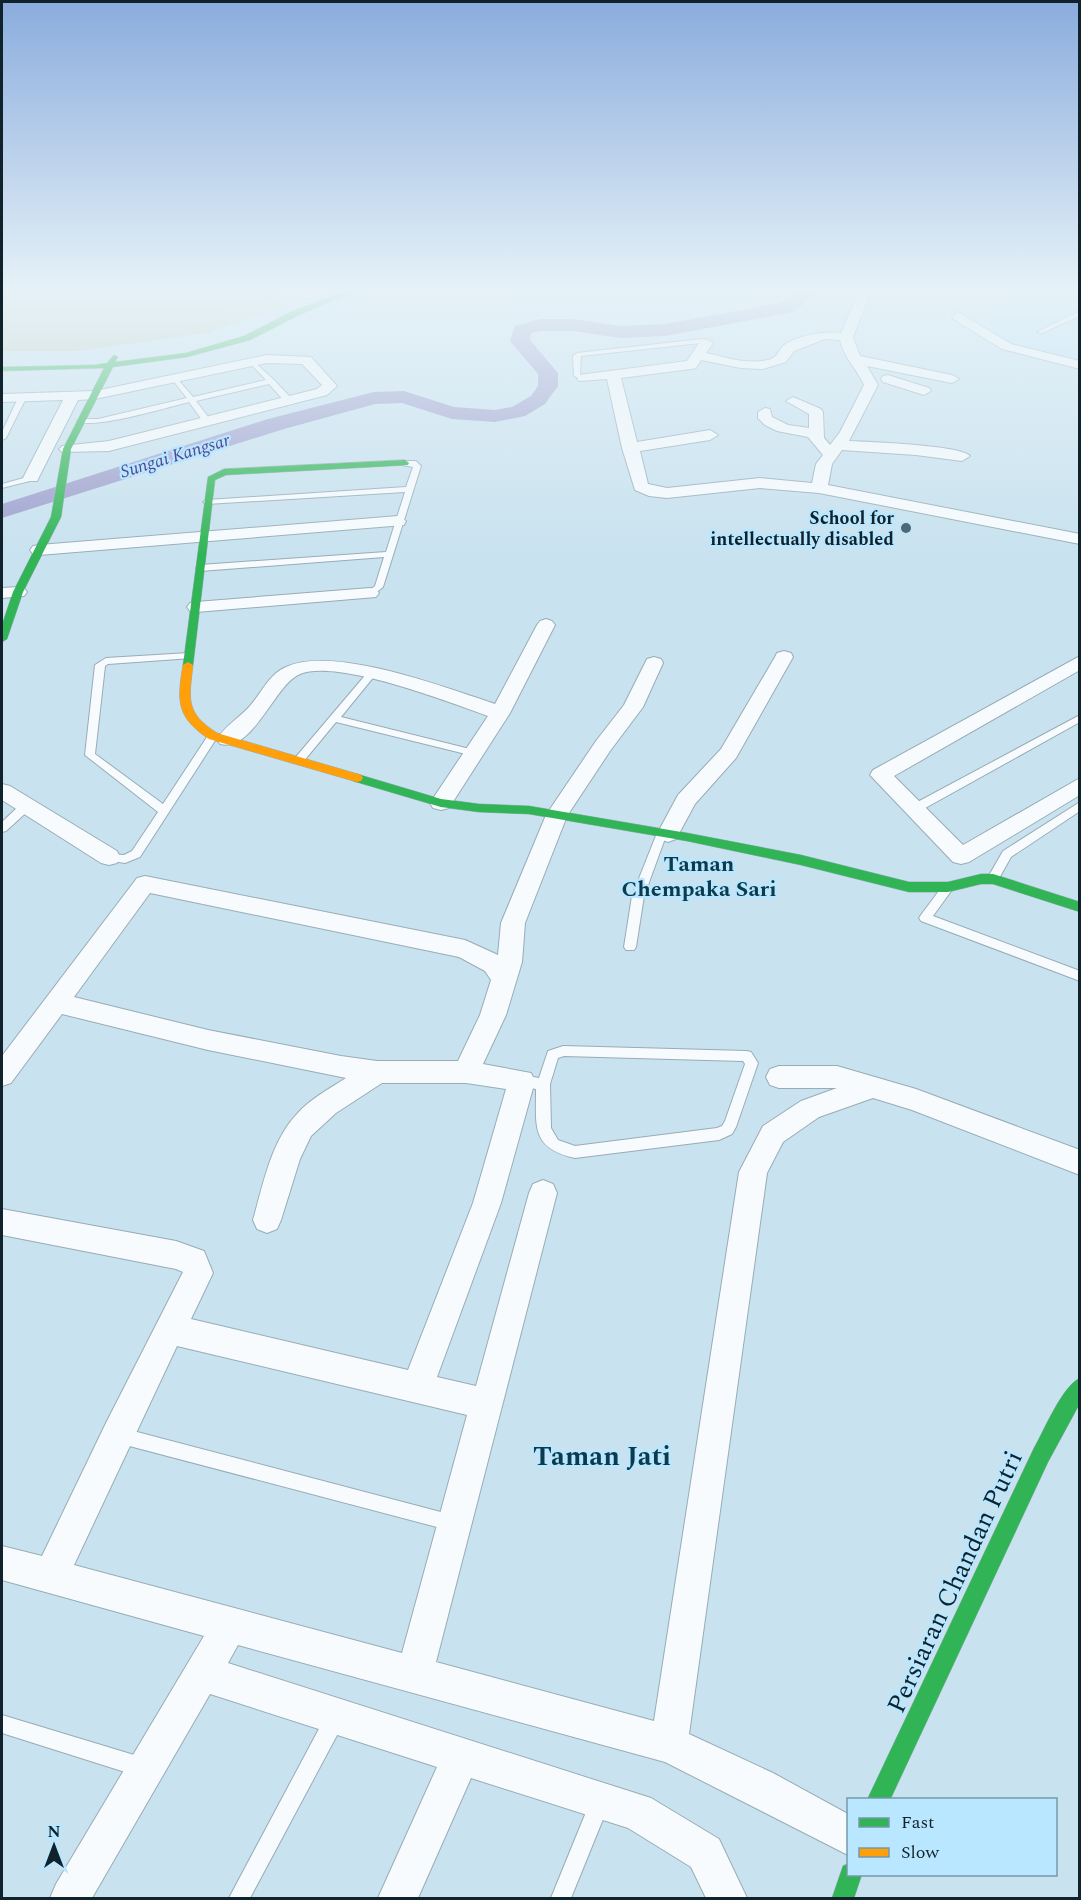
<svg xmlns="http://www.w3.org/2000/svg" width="1081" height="1900" font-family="Spectral,serif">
<rect width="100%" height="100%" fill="#c8e2ef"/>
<path fill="#b7e1f7" d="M 291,291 L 371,291 L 319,316 L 282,297 Z
M 1021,291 L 1079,291 L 1079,363 L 1035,352 L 996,336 L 989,320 L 1003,301 Z"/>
<path fill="#c3d0bb" d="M 2,291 L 281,291 L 278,295 L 285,306 L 207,333 L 78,351 L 2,351 Z"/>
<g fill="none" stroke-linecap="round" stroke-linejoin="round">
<path fill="#9ea0cd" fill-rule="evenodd" d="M 799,291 L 820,291 L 793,312 L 665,336 L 621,338 L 572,331 L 541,331 L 531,333 L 530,340 L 558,373 L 558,386 L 545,404 L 525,416 L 495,422 L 452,419 L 402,403 L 375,404 L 284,429 L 2,518 L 2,504 L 268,419 L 374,392 L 404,391 L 454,407 L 495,410 L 512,407 L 531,396 L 538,386 L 538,374 L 510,341 L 515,326 L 540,319 L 572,319 L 621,326 L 665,324 L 780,303 Z"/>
</g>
<path fill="#b4c8d7" d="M 231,291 L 270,291 L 263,306 L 224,305 Z"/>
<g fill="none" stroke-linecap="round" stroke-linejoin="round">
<defs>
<path id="lane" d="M 292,291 L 310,294 L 320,291 L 329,291 L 310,298 L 295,296 Z
M 1080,311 L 1080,316 L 1042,333 L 1037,332 Z
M 702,339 L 709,343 L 706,345 L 701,343 L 581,356 L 580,375 L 588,378 L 584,380 L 574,376 L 573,356 L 577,353 Z
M 252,360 L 274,380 L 292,399 L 292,403 L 286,403 L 269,384 L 196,401 L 212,422 L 208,424 L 205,424 L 189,402 C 169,407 92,430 77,421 L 81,419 L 98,419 L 187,398 L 171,378 L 175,376 L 193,397 L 266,380 L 249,362 Z
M 19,396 L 26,398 L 6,438 L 2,440 L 2,432 Z
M 402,461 L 416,461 L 421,466 L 383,587 L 373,595 L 367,595 L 366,593 L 375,586 L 384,557 L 200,571 L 196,568 L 200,565 L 386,552 L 405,492 L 207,504 L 203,502 L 207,500 L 406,487 L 413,467 L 402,465 Z
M 31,476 L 35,478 L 34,480 L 2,488 L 2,484 Z
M 189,653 L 192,654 L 192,658 L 108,664 L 105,666 L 95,754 L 163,804 L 209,734 L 213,733 L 218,736 L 140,857 L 125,863 L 105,860 L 103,857 L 105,854 L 124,855 L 132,851 L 158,812 L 85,755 L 95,665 L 106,658 Z
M 371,671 L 376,674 L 341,717 L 478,751 L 479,753 L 478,755 L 474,756 L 336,722 L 303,762 L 295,762 L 294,760 L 295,758 L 368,672 Z
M 1080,715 L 1080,722 L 918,812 L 914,813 L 909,809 L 910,806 Z
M 1080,802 L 1080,811 L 1011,857 L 997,882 L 989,882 L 987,879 L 1003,851 Z
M 25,803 L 30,807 L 29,810 L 6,831 L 2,832 L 2,822 L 21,804 Z
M 662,829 L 667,833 L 644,896 L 636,947 L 634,950 L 626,950 L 624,947 L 632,896 L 657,833 Z
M 948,883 L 954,887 L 933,916 L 1080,971 L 1080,981 L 921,921 L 919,918 L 921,915 L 944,884 Z
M 563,1046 L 746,1051 L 751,1052 L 758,1063 L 736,1127 L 732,1134 L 719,1140 L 575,1158 C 531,1148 536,1127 536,1089 L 517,1085 L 515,1081 L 517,1077 L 522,1075 L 539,1078 L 548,1051 ZM 564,1056 L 743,1061 L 745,1064 L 725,1121 L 722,1126 L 717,1128 L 575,1146 L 558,1140 L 551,1128 L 550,1084 L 558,1058 Z
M 118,1427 L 452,1515 L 458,1517 L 460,1523 L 458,1529 L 452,1531 L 118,1443 L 112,1441 L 110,1435 L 112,1429 Z
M 336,1708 L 343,1710 L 345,1717 L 343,1724 L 250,1898 L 229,1898 L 329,1710 Z
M 2,1715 L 144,1758 L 151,1761 L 154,1768 L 151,1775 L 144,1778 L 2,1733 Z
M 600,1792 L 607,1795 L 610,1802 L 571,1898 L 551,1898 L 593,1795 Z"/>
<path id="street" d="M 859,291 L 871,291 L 853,337 L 860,356 L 952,375 L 959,379 L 952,383 L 867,366 L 878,385 L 849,441 C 868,442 960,445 970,456 L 962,461 L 916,455 L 842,450 L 832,464 L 828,485 L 1080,534 L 1080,544 L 819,493 L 760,488 L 667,498 L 649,496 L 635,490 L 622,448 L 607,379 L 579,381 L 577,378 L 579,375 L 687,361 L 701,340 L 706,339 L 713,343 L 706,353 C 725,357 751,366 771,359 C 778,356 778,351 783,346 C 796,335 825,331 841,333 ZM 825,339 L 840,340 C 845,360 856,367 864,385 L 840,432 L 830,445 L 824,438 L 823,412 L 821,409 L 793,397 L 786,401 L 809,414 L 809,428 L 788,425 L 772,417 L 770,409 L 765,408 L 758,412 L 758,418 L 765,425 L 777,431 L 808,437 L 823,455 L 816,464 L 812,483 L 760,478 L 667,488 L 648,484 L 640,451 L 710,440 L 718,435 L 710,430 L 637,442 L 621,378 L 691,369 L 696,368 L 701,360 L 741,368 L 763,369 L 786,362 L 794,351 Z
M 958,312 L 1011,344 L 1080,361 L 1080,369 L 1002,349 L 953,319 L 952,316 Z
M 267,355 L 311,357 L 337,386 L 327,395 L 109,451 L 62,452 L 59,449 L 62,446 L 109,441 L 317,389 L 322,385 L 302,364 L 267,363 L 95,399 L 78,400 L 37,481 L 25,481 L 23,478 L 63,400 L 2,402 L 2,394 L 95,391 Z
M 888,375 L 929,388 L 931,391 L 924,395 L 883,382 L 881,379 L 883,376 Z
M 398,516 L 406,521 L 404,525 L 39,555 L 33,554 L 30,550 L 33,546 L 39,545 Z
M 18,587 L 24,588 L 27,592 L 24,596 L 2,598 L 2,588 Z
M 370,588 L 376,589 L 379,593 L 376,597 L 196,612 L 190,611 L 187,607 L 190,603 L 196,602 Z
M 546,619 L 552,621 L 555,625 L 510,713 L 449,808 L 441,810 L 433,808 L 430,803 L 488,716 C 448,702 338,659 300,674 C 274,685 253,753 220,744 L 217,739 C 225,726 239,718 249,707 C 261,694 269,674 286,667 C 334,645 446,688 495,704 L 537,625 L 540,621 Z
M 784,651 L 791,653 L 793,657 L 736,758 L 695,804 L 676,839 L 668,842 L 660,839 L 657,834 L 678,795 L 721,749 L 775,657 L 777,653 Z
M 1080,656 L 1080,670 L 894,776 L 963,845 L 1080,778 L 1080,795 L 969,862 L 961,864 L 953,862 L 870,775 L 873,770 Z
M 654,657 L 661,659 L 663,663 L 643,707 L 610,751 L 567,816 L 525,923 L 522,962 L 506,1015 L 483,1064 L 531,1073 L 535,1081 L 501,1203 L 437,1377 L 476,1386 L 529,1193 L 533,1184 L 543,1180 L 553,1184 L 557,1193 L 436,1662 L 654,1721 L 739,1172 L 763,1126 L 801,1101 L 837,1088 L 779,1088 L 770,1085 L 766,1077 L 770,1069 L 779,1066 L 837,1066 L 916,1089 L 1080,1150 L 1080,1175 L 912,1110 L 873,1098 L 819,1117 L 783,1142 L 767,1173 L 689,1734 L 773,1773 L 848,1814 L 848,1855 L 665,1762 L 238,1645 L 228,1663 L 651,1798 L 719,1839 L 747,1898 L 706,1898 L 691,1867 L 628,1828 L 471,1778 L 418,1898 L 378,1898 L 437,1767 L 210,1694 L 92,1898 L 50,1898 L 56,1884 L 204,1636 L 2,1580 L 2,1546 L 42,1556 L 106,1423 L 183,1272 L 176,1269 L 2,1235 L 2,1209 L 176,1241 L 204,1251 L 213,1273 L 191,1319 L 408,1370 L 473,1203 L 506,1089 L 466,1083 L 382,1083 L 336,1113 L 311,1136 L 300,1159 L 281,1220 L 277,1229 L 267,1233 L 257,1229 L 253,1220 C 263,1185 271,1141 297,1114 C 310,1099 329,1089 346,1078 L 208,1050 L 62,1014 L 11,1083 L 2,1086 L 2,1056 L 137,878 L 145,876 L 465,940 L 498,955 L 501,923 L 546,815 L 596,741 L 624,705 L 647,659 ZM 150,893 L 459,957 L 485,971 L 491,980 L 480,1015 L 458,1061 L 377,1061 L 341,1056 L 208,1030 L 74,997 ZM 177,1346 L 467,1415 L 402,1653 L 74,1565 Z
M 2,784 L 10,786 L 117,851 L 120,857 L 117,863 L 109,865 L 101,863 L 2,800 Z"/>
<path id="fast" d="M 346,291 L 356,291 L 299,315 L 250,340 L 187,357 L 113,367 L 71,449 L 61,517 L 23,592 L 7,639 L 2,642 L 2,625 L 13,592 L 51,517 L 63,449 L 104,368 L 2,371 L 2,367 L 95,365 L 107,363 L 114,355 L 118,357 L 115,362 L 186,353 L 244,336 L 293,311 Z
M 405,460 L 409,463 L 408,465 L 226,475 L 215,480 L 193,665 L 188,668 L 184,667 L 183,665 L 208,477 L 224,469 Z
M 357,774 L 441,799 L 479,804 L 529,806 L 687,833 L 801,855 L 909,882 L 948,882 L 981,874 L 993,874 L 1080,902 L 1080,912 L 993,884 L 981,884 L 948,892 L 909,892 L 801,865 L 687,841 L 529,814 L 479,812 L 441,807 L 353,781 L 351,778 L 353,775 Z
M 1080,1378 L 1080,1403 L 1048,1462 L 890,1800 L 867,1800 L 1034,1448 C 1044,1431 1062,1386 1080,1378 Z
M 848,1864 L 848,1874 L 862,1874 L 854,1898 L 832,1898 L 843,1866 Z"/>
<path id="slow" d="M 188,662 L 193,665 C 189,699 185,713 217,733 L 361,775 L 363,778 L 361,781 L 357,782 L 209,739 C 176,717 177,701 183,665 Z"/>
</defs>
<use href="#lane" stroke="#98acb6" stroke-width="2"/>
<use href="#street" stroke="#98acb6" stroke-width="2"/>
<use href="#fast" stroke="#98acb6" stroke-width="1"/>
<use href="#slow" stroke="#98acb6" stroke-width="1"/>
<use href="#lane" fill="#f7fbfd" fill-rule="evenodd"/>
<use href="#street" fill="#f7fbfd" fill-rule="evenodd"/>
<use href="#fast" fill="#30b455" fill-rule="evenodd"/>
<use href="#slow" fill="#ff9f0a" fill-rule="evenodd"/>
</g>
<linearGradient id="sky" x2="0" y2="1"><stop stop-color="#8aacdd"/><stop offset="0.52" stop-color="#e6f2f8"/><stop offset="1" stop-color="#e6f2f8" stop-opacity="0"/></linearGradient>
<rect width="1081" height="557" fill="url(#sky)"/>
<circle fill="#506670" stroke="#b8e7ff" stroke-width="2" cx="906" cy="528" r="6"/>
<g text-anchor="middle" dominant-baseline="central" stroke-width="4.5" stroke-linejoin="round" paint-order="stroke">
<g font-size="18" font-style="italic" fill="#544690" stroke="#b8e7ff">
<text transform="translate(175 456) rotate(-17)">Sungai Kangsar</text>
</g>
<g font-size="18" font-weight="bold" fill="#10232c" stroke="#b8e7ff" text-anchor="end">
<text x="894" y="518">School for<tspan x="894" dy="21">intellectually disabled</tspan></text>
</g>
<g font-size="22" font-weight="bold" fill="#0c3b4e" stroke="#b8e7ff">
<text x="699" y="864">Taman<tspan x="699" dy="25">Chempaka Sari</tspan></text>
</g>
<g font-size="26" fill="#10232c" stroke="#b8e7ff">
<text transform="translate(955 1582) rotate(-65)">Persiaran Chandan Putri</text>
</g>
<g font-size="27" font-weight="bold" fill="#0c3b4e" stroke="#b8e7ff">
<text x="602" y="1457">Taman Jati</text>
</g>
</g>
<rect width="1081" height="1900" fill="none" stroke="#10232c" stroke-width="6"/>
<rect x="847" y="1798" width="210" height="78" fill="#b8e7ff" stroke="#7599ab" stroke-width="1.5"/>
<rect x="859" y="1818" width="30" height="9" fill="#30b455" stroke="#7599ab" stroke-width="1.5"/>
<text x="901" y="1828" font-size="18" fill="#10232c">Fast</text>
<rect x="859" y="1848" width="30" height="9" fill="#ff9f0a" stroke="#7599ab" stroke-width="1.5"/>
<text x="901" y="1858" font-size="18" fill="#10232c">Slow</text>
<g transform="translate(54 1846)" stroke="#b8e7ff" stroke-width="4.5" paint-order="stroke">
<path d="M0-4.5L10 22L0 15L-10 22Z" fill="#10232c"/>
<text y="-9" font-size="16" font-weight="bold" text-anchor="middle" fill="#10232c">N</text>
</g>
</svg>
